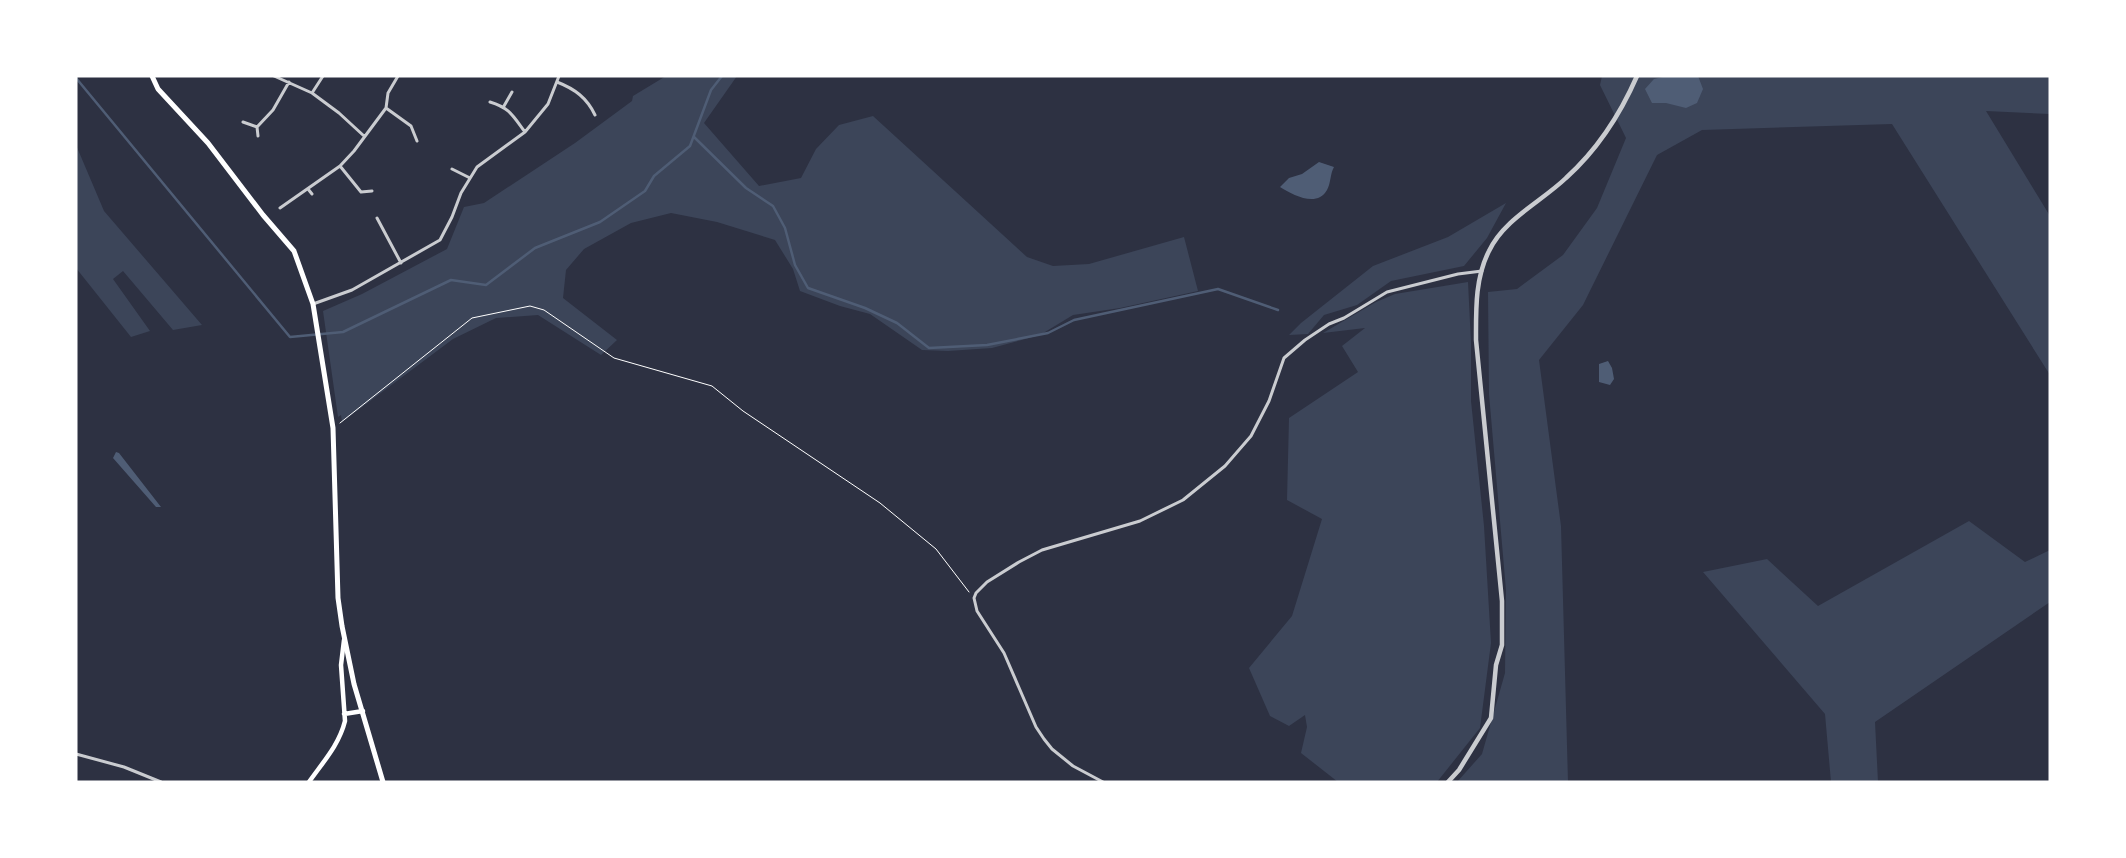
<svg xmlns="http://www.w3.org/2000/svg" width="2126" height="858" font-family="Spectral,serif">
<rect width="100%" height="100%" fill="#2d3142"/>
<path fill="#3c4559" d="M 666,76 L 737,76 L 704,123 L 759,186 L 801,178 L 816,149 L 839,125 L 873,116 L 1027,257 L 1053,266 L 1089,264 L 1184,237 L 1198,291 L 1120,308 L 1073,315 L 1040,335 L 992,348 L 948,351 L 922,350 L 870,314 L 840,306 L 800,291 L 793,269 L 775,240 L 717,222 L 671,213 L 631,223 L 584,249 L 566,270 L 563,298 L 617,340 L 601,355 L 538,315 L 496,318 L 453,339 L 342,422 L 341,415 L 338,417 L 323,311 L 362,294 L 447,249 L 464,207 L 484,203 L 575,143 L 632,101 L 633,96 Z
M 1602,76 L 2050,76 L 2050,114 L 1986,111 L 2050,216 L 2050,375 L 1892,124 L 1702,130 L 1657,155 L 1583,305 L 1539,360 L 1561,526 L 1568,782 L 1457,782 L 1482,754 L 1505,673 L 1506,590 L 1489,394 L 1488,292 L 1517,289 L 1563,255 L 1597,208 L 1626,138 L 1600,85 Z
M 76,145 L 104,211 L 202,325 L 173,330 L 123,271 L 113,279 L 150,331 L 131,337 L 76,268 Z
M 1506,203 L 1487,238 L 1464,266 L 1391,281 L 1357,305 L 1324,315 L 1308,334 L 1289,335 L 1301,323 L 1373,266 L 1448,237 Z
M 1468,282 L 1471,343 L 1471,401 L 1484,526 L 1491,643 L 1480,728 L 1437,782 L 1338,782 L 1301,753 L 1307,727 L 1305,715 L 1289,726 L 1270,716 L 1249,668 L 1292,616 L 1322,519 L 1287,500 L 1289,418 L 1358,372 L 1342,346 L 1365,328 L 1323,333 L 1376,302 L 1395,294 Z
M 1969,521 L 2025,562 L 2050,550 L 2050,602 L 1875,722 L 1878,782 L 1831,782 L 1825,714 L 1703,572 L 1767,559 L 1818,606 Z"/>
<path fill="#4f5d75" d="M 1667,76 L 1698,76 L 1703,89 L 1697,103 L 1686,108 L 1666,103 L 1652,103 L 1645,89 L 1654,79 Z
M 1319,162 L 1334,167 C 1330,174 1331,183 1327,190 C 1317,208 1293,195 1280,187 L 1289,178 L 1302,174 Z
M 1608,361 L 1612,368 L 1614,379 L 1610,385 L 1599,382 L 1599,364 Z
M 116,452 L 119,453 L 161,507 L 156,507 L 113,458 Z"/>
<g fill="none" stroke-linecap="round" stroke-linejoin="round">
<path stroke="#4f5d75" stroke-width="2.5" d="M 76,78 L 290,337 L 343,332 L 451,280 L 486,285 L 535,248 L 600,222 L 645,191 L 654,176 L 690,146 L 711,90 L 722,76
M 694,137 L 746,188 L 773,206 L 785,228 L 795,265 L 808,288 L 865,308 L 897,323 L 929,348 L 987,345 L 1048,333 L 1074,320 L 1218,289 L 1278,310"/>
<path stroke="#fff" stroke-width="1" d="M 340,423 L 472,318 L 530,306 L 544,310 L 614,358 L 712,386 L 743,411 L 880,503 L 936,549 L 969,592"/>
<path stroke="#caccd0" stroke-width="3" d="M 274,76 L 312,93 L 339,113 L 364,136
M 557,82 C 575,89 587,98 595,115
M 312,93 L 323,76
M 490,102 C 510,108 513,116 525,132
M 504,106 L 512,92
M 386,108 L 411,126 L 417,141
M 243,122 L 257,127
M 258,136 L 257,127 L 273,110 L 289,82
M 340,166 L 361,192 L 372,191
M 452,169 L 470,178
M 308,189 L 312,194
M 280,208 L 340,166 L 354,151 L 386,108 L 388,93 L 398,76
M 377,218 L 401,263
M 313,304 L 352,290 L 440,240 L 452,217 L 461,193 L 477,167 L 525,132 L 548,104 L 559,76
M 76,754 L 124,767 L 161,782
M 1103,782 L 1073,766 L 1052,749 L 1044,739 L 1036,727 L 1004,653 L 977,611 L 974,598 L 976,593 L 987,582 L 1019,562 L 1042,550 L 1140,521 L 1183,500 L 1225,466 L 1251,436 L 1269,401 L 1284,358 L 1305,340 L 1329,324 L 1344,318 L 1387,292 L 1458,274 L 1482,271"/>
<path stroke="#caccd0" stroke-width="4.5" d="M 1448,782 L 1459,770 L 1491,718 L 1496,665 L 1502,645 L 1502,601 L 1476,340 C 1476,310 1475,278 1489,251 C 1504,219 1541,202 1566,178 C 1597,150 1620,115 1637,76"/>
<path stroke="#fff" stroke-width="4.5" d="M 344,714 L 363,711
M 309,782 C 323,762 339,745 345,721 L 341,665 L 344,640"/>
<path stroke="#fff" stroke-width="5" d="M 152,76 L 158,89 L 208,143 L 263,215 L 294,251 L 313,304 L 333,428 L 338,598 L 342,626 L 354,684 L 383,782"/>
</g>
<rect width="2126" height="858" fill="none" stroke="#ffffff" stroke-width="155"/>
</svg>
